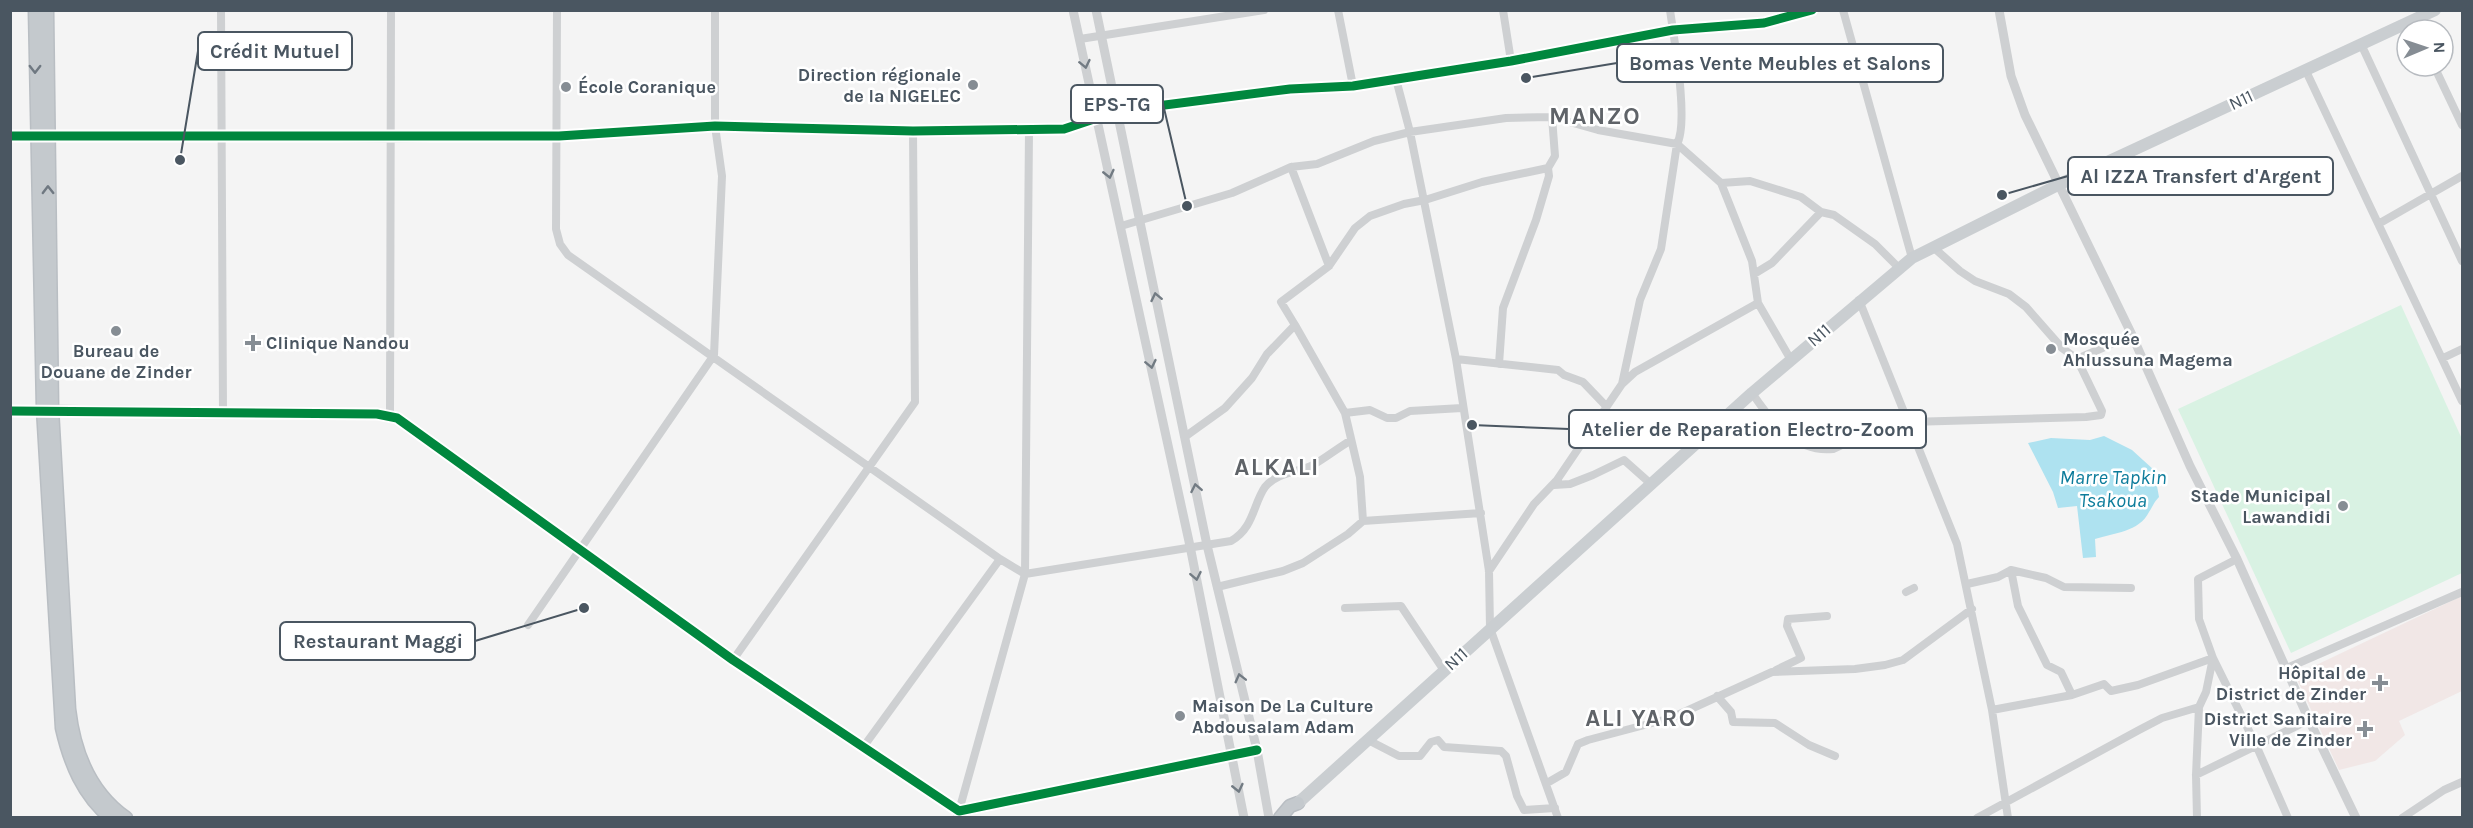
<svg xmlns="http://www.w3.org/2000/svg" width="2473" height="828" font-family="Karla,sans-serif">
<rect width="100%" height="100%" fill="#f4f4f4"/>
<path fill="#f1e7e6" d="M 2462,596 L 2462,691 L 2399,721 L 2405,735 L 2375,761 L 2339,770 L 2295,675 Z"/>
<path fill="#d9f2e3" d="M 2401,305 L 2462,439 L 2462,573 L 2291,653 L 2178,409 Z"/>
<path fill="#aee2f0" d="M 2104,436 L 2132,450 L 2154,470 L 2159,497 C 2154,502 2153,506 2149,512 C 2139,532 2114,533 2095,539 L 2096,557 L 2083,558 L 2077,506 L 2058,508 L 2053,492 L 2028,443 L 2051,438 L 2090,440 Z"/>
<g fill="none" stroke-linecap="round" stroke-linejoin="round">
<defs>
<path id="trunk" d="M 35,10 L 43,409 L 62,728 C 70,763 83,795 111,818
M 47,10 L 52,409 L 69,709 C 74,752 89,792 126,818
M 1280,818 L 1290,806 L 1298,803"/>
</defs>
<use href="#trunk" stroke="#b9bec3" stroke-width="15"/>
<path stroke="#ced0d2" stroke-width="8" d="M 221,10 L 223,412
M 557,10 L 556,229 L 560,244 L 568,255 L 1000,559 L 1025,574 L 1231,541 C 1254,528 1253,504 1265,487 C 1276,473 1297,472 1311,466 C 1320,462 1339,447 1350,441
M 1338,10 L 1353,86
M 1503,10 L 1511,61
M 1843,10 L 1912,258
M 2413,21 L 2417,30
M 1080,39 L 1264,10
M 2361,44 L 2462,261
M 2434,66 L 2462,125
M 2305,69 L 2462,401
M 1396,79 L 1410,132 L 1456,359 L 1489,571 L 1490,628 L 1558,818
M 10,136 L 35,135
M 1291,167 L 1329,266
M 1721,183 L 1750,181 L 1801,197 L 1821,212 L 1834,215 L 1875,244 L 1899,268
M 2380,223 L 2462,176
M 1121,226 L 1232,193 L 1291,167 L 1317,164 L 1374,141 L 1410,132 L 1506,118 L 1552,117 L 1598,130 L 1677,144 L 1721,183 L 1752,261 L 1758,303 L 1791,360
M 1754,274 L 1772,263 L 1821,212
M 1859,300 L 1957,544 L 1992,710 L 2008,818
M 1295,325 L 1345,413 L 1370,410 L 1387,418 L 1396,418 L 1410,411 L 1462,408
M 2443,358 L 2462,349
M 1456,359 L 1558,370 L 1564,375 L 1583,382 L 1606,406
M 2077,359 L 2132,335
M 1499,364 L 1503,308 L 1536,220 L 1549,176 L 1548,168
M 1622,384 L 1635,372 L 1758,303
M 1752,393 C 1771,421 1795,453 1833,449 L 1906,415
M 10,411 L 43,409
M 1345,413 L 1360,477 L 1363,521
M 390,416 L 391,10
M 1909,422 L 2086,417 L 2101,415 L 2102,411 L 2077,359 L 2062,348 L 2026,307 L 2009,294 L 1975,281 L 1960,271 L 1933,247
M 1186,436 L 1225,408 L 1252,378 L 1267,354 L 1295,325 L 1281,302 L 1329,266 L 1355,228 L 1370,216 L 1404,204 L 1425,200 L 1482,182 L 1548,168 L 1555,156 L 1552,117
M 1554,485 L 1570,484 L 1593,475 L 1624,460 L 1651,484
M 2011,570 L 2018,606 L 2047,665 L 2061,672 L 2072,695
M 1489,571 L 1534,504 L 1557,480 L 1622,384 L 1640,300 L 1661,249 L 1677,144 C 1689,122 1674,39 1670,10
M 1967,584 L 1998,577 L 2011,570 L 2046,578 L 2064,587 L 2131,588
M 1217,587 L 1283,571 L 1303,563 L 1348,534 L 1363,521 L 1481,513
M 1906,592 L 1914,588
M 1345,608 L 1401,606 L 1443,669
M 528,625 L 714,355 L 722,176 L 715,126 L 715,10
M 733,660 L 915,402 L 913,131
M 2287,668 L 2462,592
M 1776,670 L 1801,658 L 1787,626 L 1788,619 L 1827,616
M 1717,696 L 1731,712 L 1733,722 L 1775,723 L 1809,745 L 1835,756
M 1992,710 L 2072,695 L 2104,684 L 2111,691 L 2138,685 L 2213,658 L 2256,745 L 2288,818
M 1368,740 L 1399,756 L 1420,756 L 1431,742 L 1438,740 L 1444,747 L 1501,751 L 1506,756 L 1517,796 L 1524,810 L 1555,808
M 864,746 L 1000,559
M 2196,775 L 2309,720
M 1547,783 L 1566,772 L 1578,744 L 1588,740 L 1671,718 L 1772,672 L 1855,669 L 1885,665 L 1903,660 L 1972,609
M 957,818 L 1025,574 L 1029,131
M 1977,818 L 2139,730 L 2162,718 L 2199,707 L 2206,692 L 2213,658 L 2199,619 L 2198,579 L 2237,559
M 2197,818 L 2196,775 L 2199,707
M 2402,818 L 2444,790 L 2462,782"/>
<path stroke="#ced0d2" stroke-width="9" d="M 1073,10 L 1190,546 L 1244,818
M 1096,10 L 1207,545 L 1257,750 L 1269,818
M 1999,10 L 2011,76 L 2025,115 L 2132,335 L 2190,466 L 2237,559 L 2309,720 L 2356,818
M 44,135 L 392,138 L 559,136 L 715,126 L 913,131 L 1064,129 L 1118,111 L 1290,89 L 1353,86 L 1511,61 L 1673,30 L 1764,23 L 1812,10
M 48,409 L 377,414 L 397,418 L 733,660 L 959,811 L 1257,750"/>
<path stroke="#caced1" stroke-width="12" d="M 1298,803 L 1752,393 L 1912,258 L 2060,184 L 2435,10"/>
<use href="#trunk" stroke="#c4c9cd" stroke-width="12"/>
<defs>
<path id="cycleway" d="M 10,136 L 559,136 L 715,126 L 913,131 L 1064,129 L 1118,111 L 1290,89 L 1353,86 L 1511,61 L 1673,30 L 1764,23 L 1812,10
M 10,411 L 377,414 L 397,418 L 733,660 L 959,811 L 1257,750"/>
</defs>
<use href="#cycleway" stroke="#fff" stroke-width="13"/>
<use href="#cycleway" stroke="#00873e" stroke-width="9"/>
</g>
<defs><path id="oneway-chevron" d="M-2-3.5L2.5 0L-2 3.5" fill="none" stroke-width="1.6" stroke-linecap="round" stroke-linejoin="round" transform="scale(1.5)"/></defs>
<g stroke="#727b83">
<use href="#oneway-chevron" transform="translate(1085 64) rotate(78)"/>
<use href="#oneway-chevron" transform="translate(1109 174) rotate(77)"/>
<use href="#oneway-chevron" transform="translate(1156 297) rotate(-102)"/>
<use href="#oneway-chevron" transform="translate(1151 364) rotate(78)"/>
<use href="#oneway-chevron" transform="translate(1196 488) rotate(-101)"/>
<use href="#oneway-chevron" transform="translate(1196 576) rotate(79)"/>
<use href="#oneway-chevron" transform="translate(1240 678) rotate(-104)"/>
<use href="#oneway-chevron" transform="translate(1238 788) rotate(77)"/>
</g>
<g stroke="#6f7881">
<use href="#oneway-chevron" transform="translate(35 69) rotate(90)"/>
<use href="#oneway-chevron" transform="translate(48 190) rotate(-91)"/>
</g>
<g fill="#868d94" stroke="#fff" stroke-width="2">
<circle cx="973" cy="85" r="6"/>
<circle cx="566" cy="87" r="6"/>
<circle cx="116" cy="331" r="6"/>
<path d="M250 334h6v6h6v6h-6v6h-6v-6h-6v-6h6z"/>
<circle cx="2051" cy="349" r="6"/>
<circle cx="2343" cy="506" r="6"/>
<path d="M2377 674h6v6h6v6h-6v6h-6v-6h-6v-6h6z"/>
<circle cx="1180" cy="716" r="6"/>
<path d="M2362 720h6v6h6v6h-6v6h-6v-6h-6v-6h6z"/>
</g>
<g text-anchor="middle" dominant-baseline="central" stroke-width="5" stroke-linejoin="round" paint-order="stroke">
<g font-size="18" font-weight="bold" fill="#4a5661" stroke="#fff" text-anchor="end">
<text x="961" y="75">Direction régionale<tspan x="961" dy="21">de la NIGELEC</tspan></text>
<text x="578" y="87" text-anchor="start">École Coranique</text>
<text x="2063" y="339" text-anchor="start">Mosquée<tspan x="2063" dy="21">Ahlussuna Magema</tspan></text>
<text x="266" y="343" text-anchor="start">Clinique Nandou</text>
<text x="116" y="351" text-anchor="middle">Bureau de<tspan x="116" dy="21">Douane de Zinder</tspan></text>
<text x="2331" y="496">Stade Municipal<tspan x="2331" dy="21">Lawandidi</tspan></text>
<text x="2366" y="673">Hôpital de<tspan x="2366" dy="21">District de Zinder</tspan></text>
<text x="1192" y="706" text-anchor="start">Maison De La Culture<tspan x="1192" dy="21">Abdousalam Adam</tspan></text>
<text x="2352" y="719">District Sanitaire<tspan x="2352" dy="21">Ville de Zinder</tspan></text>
</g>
<g font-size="18" fill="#4a5661" stroke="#fff">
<text transform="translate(2241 100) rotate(-25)">N11</text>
<text transform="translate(1819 335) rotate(-41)">N11</text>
<text transform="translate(1456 659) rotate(-42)">N11</text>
</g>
<g font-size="20" font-style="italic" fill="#0c7c9b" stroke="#fff">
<text x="2113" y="477">Marre Tapkin<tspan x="2113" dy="23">Tsakoua</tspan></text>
</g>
<g font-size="24" font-weight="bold" letter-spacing="1.5" fill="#5f6368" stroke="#fff">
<text x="1595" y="116">MANZO</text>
<text x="1277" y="467">ALKALI</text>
<text x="1641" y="718">ALI YARO</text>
</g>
</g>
<path fill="none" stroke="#4a5661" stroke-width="2" d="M180 160L198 51M1526 78L1617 63M1187 206L1163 104M2002 195L2068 176M1472 425L1569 429M584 608L475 641"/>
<g fill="#4a5661" stroke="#fff" stroke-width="2">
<circle cx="180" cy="160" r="6"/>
<circle cx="1526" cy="78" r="6"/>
<circle cx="1187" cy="206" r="6"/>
<circle cx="2002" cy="195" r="6"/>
<circle cx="1472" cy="425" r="6"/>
<circle cx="584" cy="608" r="6"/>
</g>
<g fill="#fff" stroke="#4a5661" stroke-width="2">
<rect x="198" y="32" width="154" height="38" rx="6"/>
<rect x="1617" y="44" width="326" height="38" rx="6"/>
<rect x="1071" y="85" width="92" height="38" rx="6"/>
<rect x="2068" y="157" width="265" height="38" rx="6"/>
<rect x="1569" y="410" width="357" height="38" rx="6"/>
<rect x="280" y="622" width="195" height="38" rx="6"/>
</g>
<g font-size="20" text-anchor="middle" font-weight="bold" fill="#4a5661">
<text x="275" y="58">Crédit Mutuel</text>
<text x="1780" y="70">Bomas Vente Meubles et Salons</text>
<text x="1117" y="111">EPS-TG</text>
<text x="2201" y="183">Al IZZA Transfert d'Argent</text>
<text x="1748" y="436">Atelier de Reparation Electro-Zoom</text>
<text x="378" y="648">Restaurant Maggi</text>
</g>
<rect width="2473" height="828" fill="none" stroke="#4a5661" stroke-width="24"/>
<g transform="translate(2425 48) rotate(88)"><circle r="28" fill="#ffffff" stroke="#b7bbc0" stroke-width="1.5"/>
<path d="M0-4.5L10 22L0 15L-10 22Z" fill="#868d94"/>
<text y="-9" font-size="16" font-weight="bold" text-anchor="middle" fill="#4a5661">N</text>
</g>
</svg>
